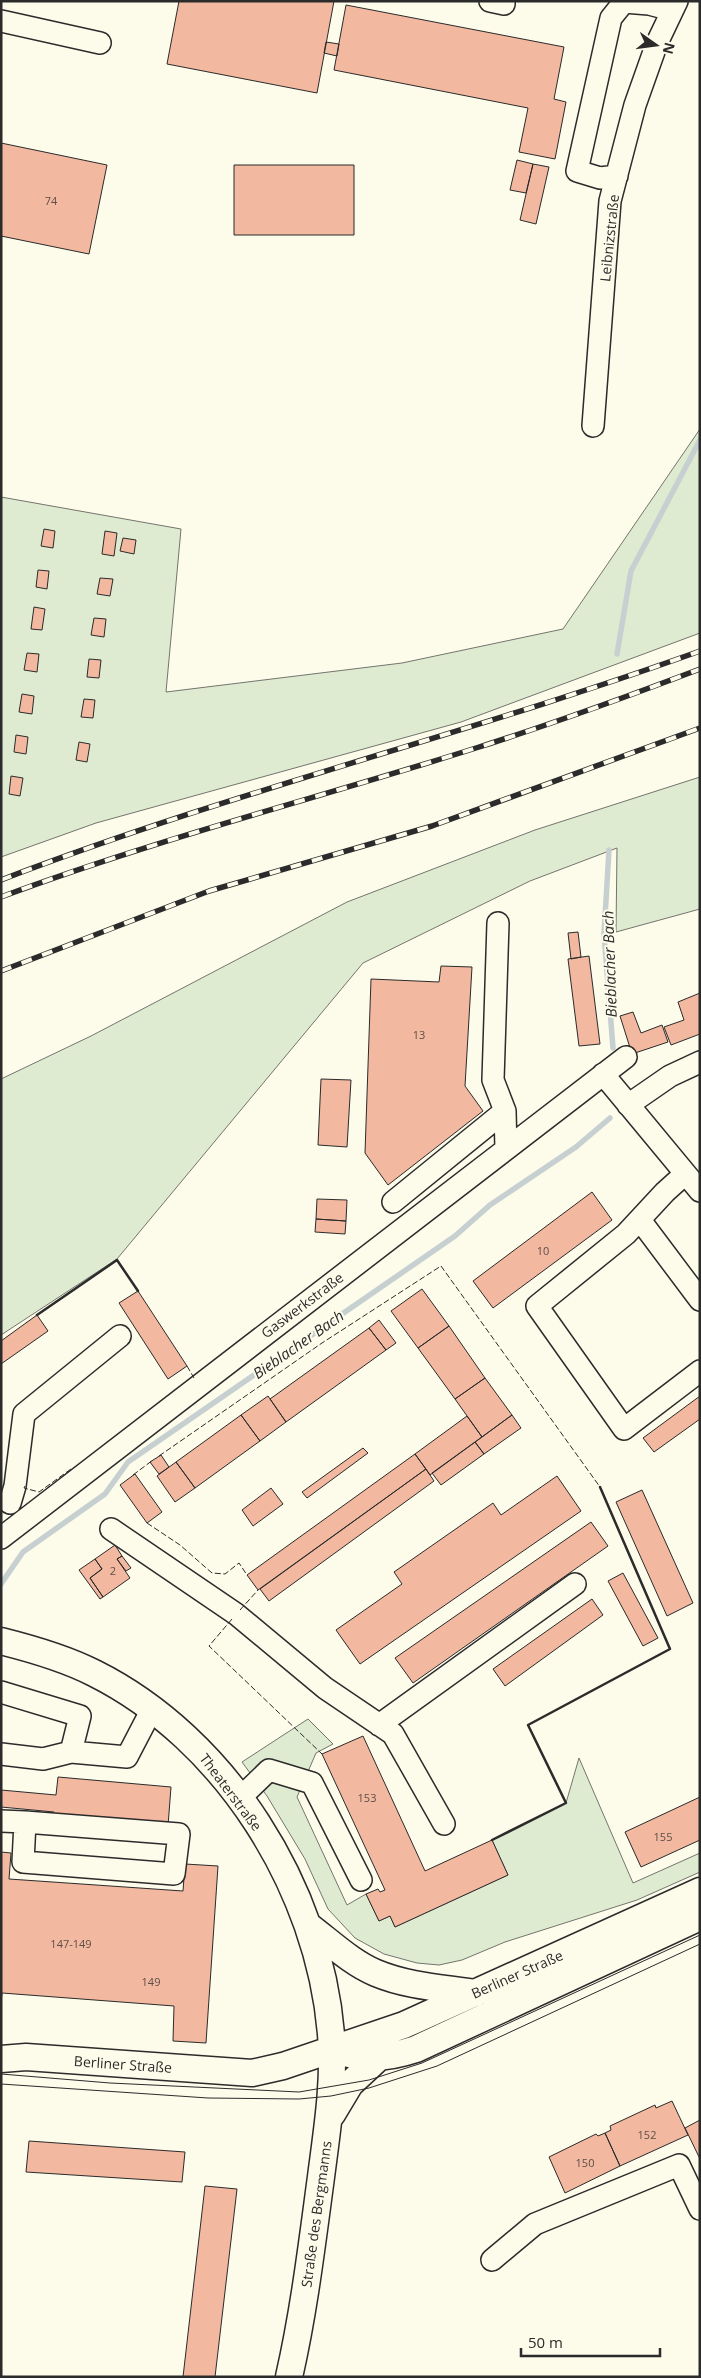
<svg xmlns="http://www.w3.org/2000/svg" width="701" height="2378" font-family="'Open Sans',sans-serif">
<rect width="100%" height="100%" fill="#fdfbea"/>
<path fill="#deebd1" stroke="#74746e" d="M 700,429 L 700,633 L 461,722 L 96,823 L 1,857 L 1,497 L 181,529 L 166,692 L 402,663 L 563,629 Z
M 700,777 L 700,909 L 616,932 L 617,848 L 530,881 L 363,963 L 117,1259 L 1,1335 L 1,1079 L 91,1036 L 347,902 L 535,830 Z
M 308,1719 L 333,1744 L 316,1753 L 297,1797 L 347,1905 L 366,1894 L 379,1921 L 390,1916 L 395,1927 L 508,1875 L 492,1840 L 566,1803 L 579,1758 L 633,1883 L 700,1853 L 700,1872 L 637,1900 L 505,1942 L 462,1960 L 439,1965 L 417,1963 L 384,1954 L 355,1938 L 328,1909 L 305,1859 L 267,1796 L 242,1762 Z"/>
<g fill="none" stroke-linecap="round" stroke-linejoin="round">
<path stroke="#c7d0d0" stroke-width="5.5" d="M 617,654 L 631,571 L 700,440
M 609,850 L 604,934 L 613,1048
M 1,1584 L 23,1552 L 105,1494 L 128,1462 L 455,1236 L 490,1205 L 576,1147 L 610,1118"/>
</g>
<path fill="#f2b8a0" stroke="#2b2b2b" d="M 179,1 L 334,1 L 317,93 L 167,64 Z
M 346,5 L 564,47 L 554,99 L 566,102 L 555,159 L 519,152 L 528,108 L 334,70 Z
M 326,42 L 339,44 L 337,56 L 324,53 Z
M 1,143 L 107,165 L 89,254 L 1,236 Z
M 517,160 L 533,164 L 526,193 L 510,190 Z
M 533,164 L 549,167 L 536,224 L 520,220 Z
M 234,165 L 354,165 L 354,235 L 234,235 Z
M 44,529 L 55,531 L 53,548 L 41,546 Z
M 105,531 L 117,533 L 114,556 L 102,554 Z
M 123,538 L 136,540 L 134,554 L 120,551 Z
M 38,570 L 49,571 L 47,589 L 36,587 Z
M 100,578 L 113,579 L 110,596 L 97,594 Z
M 34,607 L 45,609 L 42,630 L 31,629 Z
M 94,618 L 106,619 L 104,637 L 91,635 Z
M 27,653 L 39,654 L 37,672 L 24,670 Z
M 89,659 L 101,660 L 99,678 L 87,677 Z
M 22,694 L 34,696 L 32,714 L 19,712 Z
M 84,699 L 95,700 L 93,718 L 81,717 Z
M 16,735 L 28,737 L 26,754 L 14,752 Z
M 79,742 L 90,744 L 87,762 L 76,760 Z
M 11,776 L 23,778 L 20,796 L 9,794 Z
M 578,932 L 581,957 L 571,959 L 568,933 Z
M 589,956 L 600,1044 L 579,1046 L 568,959 Z
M 441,966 L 472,967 L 465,1086 L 483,1111 L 388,1185 L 365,1153 L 371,979 L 439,982 Z
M 700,993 L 700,1034 L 671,1045 L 664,1027 L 684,1020 L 678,1002 Z
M 633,1012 L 641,1033 L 662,1025 L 668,1042 L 632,1054 L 620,1016 Z
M 321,1079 L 351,1080 L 347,1147 L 318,1145 Z
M 592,1192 L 612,1220 L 493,1308 L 473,1281 Z
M 317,1199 L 347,1200 L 346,1221 L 316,1219 Z
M 316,1219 L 346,1221 L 345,1234 L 315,1232 Z
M 422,1289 L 449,1326 L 418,1348 L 391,1311 Z
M 138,1291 L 187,1366 L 168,1379 L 119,1303 Z
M 37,1315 L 48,1331 L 1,1364 L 1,1341 Z
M 379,1320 L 396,1343 L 386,1350 L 369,1328 Z
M 449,1326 L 485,1378 L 455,1399 L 418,1348 Z
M 369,1328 L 386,1350 L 286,1422 L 270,1399 Z
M 485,1378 L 512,1415 L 482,1437 L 455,1399 Z
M 268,1396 L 286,1422 L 260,1441 L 241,1415 Z
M 700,1396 L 700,1419 L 654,1452 L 643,1438 Z
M 241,1415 L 260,1441 L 195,1488 L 176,1462 Z
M 512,1415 L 521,1428 L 484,1454 L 475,1442 Z
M 467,1416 L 482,1437 L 430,1475 L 415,1454 Z
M 475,1442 L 484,1454 L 441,1485 L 432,1473 Z
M 363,1448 L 368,1453 L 307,1498 L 302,1492 Z
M 415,1454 L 426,1469 L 258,1590 L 247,1575 Z
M 161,1455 L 169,1467 L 159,1474 L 150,1462 Z
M 176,1462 L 195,1488 L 175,1502 L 157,1476 Z
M 426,1469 L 434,1481 L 269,1601 L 260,1589 Z
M 135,1474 L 162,1512 L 147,1523 L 120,1485 Z
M 557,1476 L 581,1511 L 360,1664 L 336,1630 L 402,1584 L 394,1572 L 493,1503 L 501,1515 Z
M 271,1488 L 283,1504 L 253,1526 L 242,1510 Z
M 642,1490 L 693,1603 L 667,1616 L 616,1502 Z
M 591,1522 L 608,1546 L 413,1683 L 395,1658 Z
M 115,1545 L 122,1556 L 117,1559 L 130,1578 L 103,1597 L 90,1578 L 102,1569 L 95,1559 Z
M 122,1556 L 131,1568 L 126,1571 L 117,1559 Z
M 95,1559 L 102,1569 L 90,1578 L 103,1597 L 100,1599 L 79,1570 Z
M 623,1573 L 658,1638 L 643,1646 L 608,1581 Z
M 592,1599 L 603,1615 L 505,1686 L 493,1669 Z
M 363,1736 L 425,1871 L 492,1840 L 508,1875 L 395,1927 L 390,1916 L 379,1921 L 366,1894 L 378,1889 L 380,1892 L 385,1890 L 322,1754 Z
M 58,1777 L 171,1787 L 168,1826 L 54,1815 L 54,1812 L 1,1807 L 1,1790 L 56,1795 Z
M 700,1797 L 700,1840 L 641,1867 L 625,1832 Z
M 1,1852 L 11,1853 L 9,1879 L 183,1891 L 185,1864 L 218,1866 L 206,2043 L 173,2041 L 174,2006 L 2,1993 L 1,2003 Z
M 672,2101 L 688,2135 L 620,2166 L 605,2133 L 611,2130 L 610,2126 L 655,2105 L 656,2108 Z
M 700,2120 L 700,2159 L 685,2128 Z
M 605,2133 L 620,2166 L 565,2193 L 549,2157 L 596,2134 L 598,2136 Z
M 29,2141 L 185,2152 L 182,2182 L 26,2172 Z
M 205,2186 L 237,2189 L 215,2377 L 183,2377 Z"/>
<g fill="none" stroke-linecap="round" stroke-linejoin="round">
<defs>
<path id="minor" d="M 490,1 L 504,4 L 504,1
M 1,21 L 100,43
M 617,176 L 600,178 L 577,171 L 611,18 L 624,2 L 649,4 L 672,10
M 593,426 L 610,201 L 635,105 L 657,43 L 677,1
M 498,923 L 493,1080 L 505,1111 L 506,1149
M 603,1074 L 700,1191
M 628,1105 L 670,1076 L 700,1062
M 685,1174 L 665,1192 L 626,1234 L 537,1306 L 624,1429 L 700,1371
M 393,1202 L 505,1111
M 640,1220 L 700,1300
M 10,1503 L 15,1486 L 24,1414 L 120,1336
M 111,1529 L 236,1614 L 325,1688 L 393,1734 L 444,1824
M 1,1538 L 626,1057
M 1,1692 L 80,1716 L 71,1752
M 379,1725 L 575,1584
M 1,1754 L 43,1759 L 71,1752 L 127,1757 L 152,1709
M 239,1799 L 269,1770 L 312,1783 L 361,1880
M 1,1821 L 25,1822 L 179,1834 L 174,1874 L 23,1862 L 25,1822
M 492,2260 L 535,2224 L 679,2165 L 700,2209"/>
<path id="major" d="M 1,1641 C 33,1649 65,1658 94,1673 C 226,1739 319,1888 331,2034 C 335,2082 327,2130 321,2177 C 312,2244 304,2311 289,2377
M 310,1927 C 331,1943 352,1963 376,1973 C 407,1986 442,1988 475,1993
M 332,2049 C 362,2060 386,2059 416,2049 L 700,1917
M 1,2059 L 26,2057 L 252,2073 L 283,2066 L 404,2025 L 700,1891
M 332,2114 L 350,2084 L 378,2058"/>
</defs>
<use href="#minor" stroke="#2b2b2b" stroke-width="24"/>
<use href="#major" stroke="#2b2b2b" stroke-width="29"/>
<use href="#minor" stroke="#fdfbea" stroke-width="21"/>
<use href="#major" stroke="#fdfbea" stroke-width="26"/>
<path stroke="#2b2b2b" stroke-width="1" d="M 1,2074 L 110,2083 L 299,2092 L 369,2080 L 422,2063 L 700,1935
M 1,2084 L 208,2098 L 299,2099 L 331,2096 L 369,2088 L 437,2066 L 700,1944"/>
<defs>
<path id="rail" d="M 1,880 C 230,792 469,734 700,651
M 1,897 C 157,839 318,798 476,748 C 552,724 626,697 700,669
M 1,971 L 209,891 L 432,826 L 700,728"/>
</defs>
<use href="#rail" stroke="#2b2b2b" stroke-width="5.5"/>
<use href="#rail" stroke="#fdfbea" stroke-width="4" stroke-dasharray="11" stroke-linecap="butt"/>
<path stroke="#2b2b2b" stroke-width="1" stroke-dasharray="6 2.5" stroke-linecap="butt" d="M 187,1366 L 194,1378
M 159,1456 L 322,1343 L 441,1266 L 600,1487
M 133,1475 L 153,1460
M 25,1486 L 24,1488 L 39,1492 L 71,1469
M 147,1523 L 180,1545 L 212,1573 L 225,1574 L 239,1563 L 247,1575
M 240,1610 L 258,1590
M 232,1619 L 209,1646 L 322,1754"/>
<path stroke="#2b2b2b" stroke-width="2.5" d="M 37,1315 L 117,1260 L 138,1291
M 492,1840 L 566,1803 L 528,1725 L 670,1649 L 600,1487"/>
</g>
<g text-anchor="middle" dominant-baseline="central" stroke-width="4" stroke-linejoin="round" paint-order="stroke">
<g font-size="11" fill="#5d4e48">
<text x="51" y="200">74</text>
<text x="419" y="1034">13</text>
<text x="543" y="1250">10</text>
<text x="113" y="1570">2</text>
<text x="367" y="1797">153</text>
<text x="663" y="1836">155</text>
<text x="71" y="1943">147-149</text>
<text x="151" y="1981">149</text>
<text x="647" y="2134">152</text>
<text x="585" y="2162">150</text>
</g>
<g font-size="14" fill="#2b2b2b" stroke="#fdfbea">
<text transform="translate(609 238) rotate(-84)">Leibnizstraße</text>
<text transform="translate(302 1305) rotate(-37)">Gaswerkstraße</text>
<text transform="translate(231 1792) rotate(53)">Theaterstraße</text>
<text transform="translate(517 1974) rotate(-24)">Berliner Straße</text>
<text transform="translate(123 2064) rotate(4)">Berliner Straße</text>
<text transform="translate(316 2214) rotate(-82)">Straße des Bergmanns</text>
</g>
<g font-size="15" font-style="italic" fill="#2b2b2b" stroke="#fdfbea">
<text transform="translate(609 964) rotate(-92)">Bieblacher Bach</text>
<text transform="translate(298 1344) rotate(-35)">Bieblacher Bach</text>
</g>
</g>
<rect width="701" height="2378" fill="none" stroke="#2b2b2b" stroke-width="5"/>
<g transform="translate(656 45) rotate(104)" stroke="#fdfbea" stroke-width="4" paint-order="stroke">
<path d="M0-4L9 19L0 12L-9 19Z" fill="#2b2b2b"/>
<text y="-8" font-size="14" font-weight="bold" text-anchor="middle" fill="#2b2b2b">N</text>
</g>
<path d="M521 2348v8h139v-8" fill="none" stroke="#2b2b2b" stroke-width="2.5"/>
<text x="528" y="2348" font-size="15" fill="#2b2b2b" stroke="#fdfbea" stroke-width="4" paint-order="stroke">50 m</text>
</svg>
